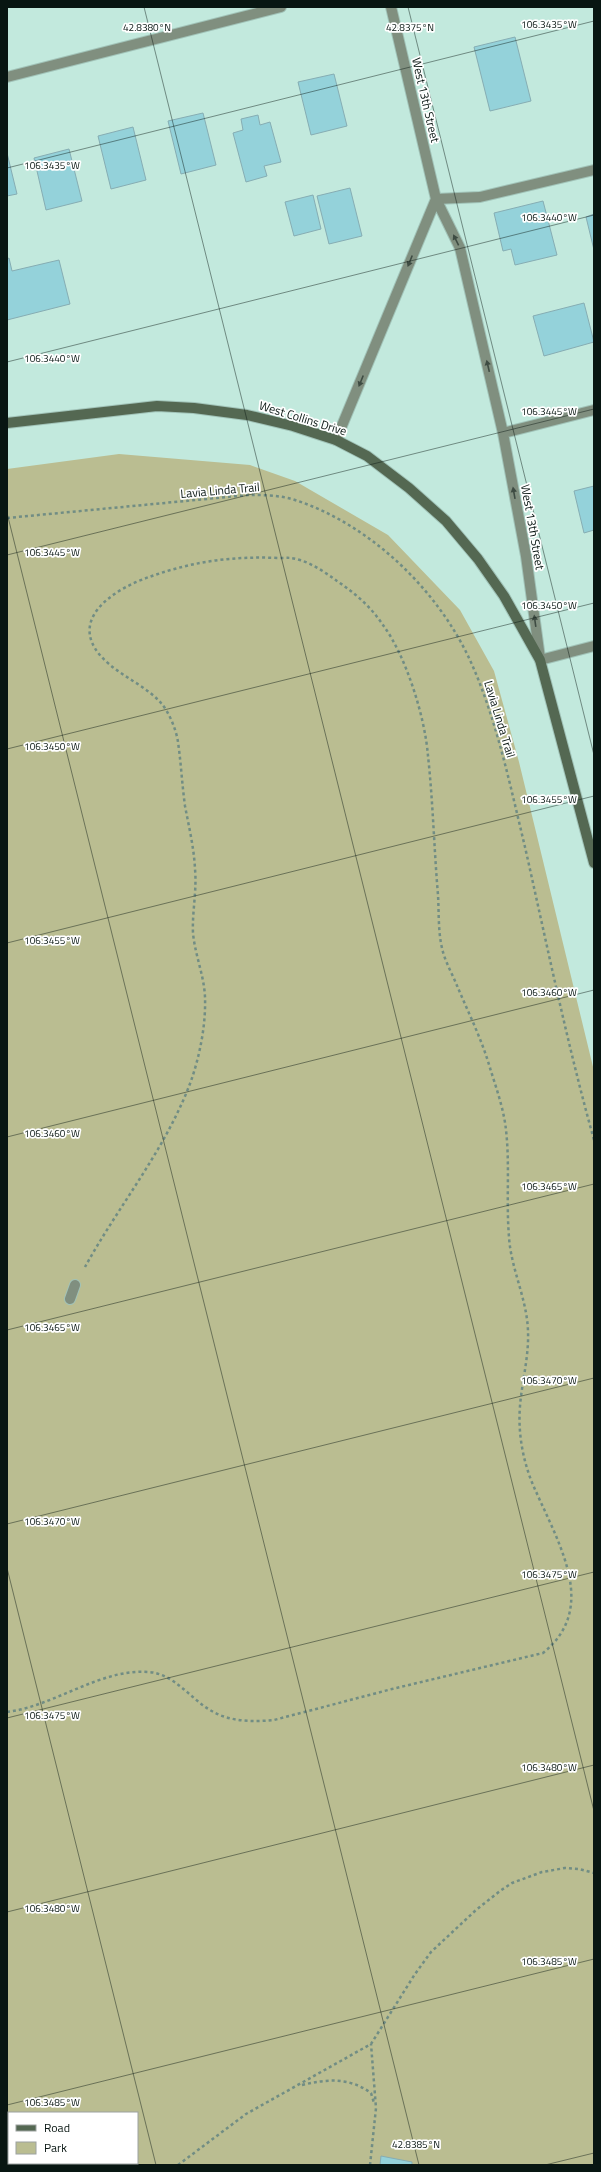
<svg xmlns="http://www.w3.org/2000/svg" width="601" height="2172" font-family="'Titillium Web',sans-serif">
<rect width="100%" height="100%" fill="#c2e9dd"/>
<path fill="#babd91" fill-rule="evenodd" d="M 119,454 L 250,465 L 295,481 L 388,535 L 460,610 L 494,671 L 519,762 L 594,1071 L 594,2165 L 7,2165 L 7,469 ZM 9,2113 L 137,2113 L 137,2163 L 9,2163 Z"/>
<path fill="#94d2da" stroke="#86adb3" d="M 515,37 L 531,101 L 490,111 L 474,47 Z
M 334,74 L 347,126 L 311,135 L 298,82 Z
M 203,113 L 216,165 L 181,174 L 168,121 Z
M 258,115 L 260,125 L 270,122 L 281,162 L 264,166 L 267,176 L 246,182 L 233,133 L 243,130 L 241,119 Z
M 133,127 L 146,180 L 111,189 L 98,136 Z
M 69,149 L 82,201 L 46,210 L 34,158 Z
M 7,153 L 17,194 L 7,196 Z
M 350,188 L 362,236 L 329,244 L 317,196 Z
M 313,195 L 321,229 L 294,236 L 285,202 Z
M 543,201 L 557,255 L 515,265 L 511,249 L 503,251 L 494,213 Z
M 594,214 L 594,250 L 586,217 Z
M 9,258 L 12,271 L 59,260 L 70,304 L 7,320 L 7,259 Z
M 584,303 L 594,342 L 544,356 L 533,316 Z
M 594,486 L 594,530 L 584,533 L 574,491 Z
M 381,2156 L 412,2162 L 412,2165 L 380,2165 Z"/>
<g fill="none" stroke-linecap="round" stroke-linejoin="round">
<defs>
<path id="service" d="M 436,199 L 480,197 L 594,170
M 540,660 L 594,646
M 70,1299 L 75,1285"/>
<path id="minor" d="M 391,7 L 436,199 L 460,248 L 503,433 L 526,556 L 540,658
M 7,77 L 281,7
M 503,433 L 594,410
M 336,440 L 436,199"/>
<path id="secondary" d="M 7,423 L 157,406 L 194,408 L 247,415 L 293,426 L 336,440 L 367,456 L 409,488 L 446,521 L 478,559 L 504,596 L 540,660 L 594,863"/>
</defs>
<use href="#service" stroke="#a1c3b8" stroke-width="12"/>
<use href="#minor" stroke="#a1c3b8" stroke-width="12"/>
<use href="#secondary" stroke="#a1c3b8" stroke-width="12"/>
<path stroke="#718d84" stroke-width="2.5" stroke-dasharray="3 3" stroke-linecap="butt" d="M 7,518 L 248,495 C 263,495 280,495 295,500 C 369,524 436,588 469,658 C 496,716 510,785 525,847 C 547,945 567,1043 594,1140
M 7,1712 C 55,1706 101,1668 149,1672 C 174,1674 190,1698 210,1710 C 229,1722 253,1722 274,1720 L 392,1689 L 543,1653 C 601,1606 556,1540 531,1480 C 522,1456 518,1431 520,1406 C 522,1381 529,1357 528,1331 C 527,1299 511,1269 509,1237 C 506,1201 510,1166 506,1130 C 504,1110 496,1087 490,1068 C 482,1040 469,1014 458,988 C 453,975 445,962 442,948 C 438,931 439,912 438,895 C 434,848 433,802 428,756 C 425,717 406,656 383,625 C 371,607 355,593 337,581 C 326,573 313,564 300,560 C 289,557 290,558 278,558 C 233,556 195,561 152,576 C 112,589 61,623 109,664 C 125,678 147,687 161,703 C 169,712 176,729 178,742 C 181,763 182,784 185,806 C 189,827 194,848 195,869 C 197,891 192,912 193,933 C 195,955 204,975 205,997 C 206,1024 200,1055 191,1081 C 166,1149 119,1205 85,1267
M 302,2085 C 327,2079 349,2077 371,2093 L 374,2103
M 178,2165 L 246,2114 L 371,2044 L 415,1974 L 431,1952 L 476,1910 L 500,1891 L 512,1883 L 542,1872 L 565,1868 L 579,1869 L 594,1873
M 370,2165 L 376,2108 L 371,2044"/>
<use href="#service" stroke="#808f7f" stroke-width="10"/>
<use href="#minor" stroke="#808f7f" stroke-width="10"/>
<use href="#secondary" stroke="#546852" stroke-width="10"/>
</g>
<defs><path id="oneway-solid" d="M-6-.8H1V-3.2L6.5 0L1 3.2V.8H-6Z"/></defs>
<g fill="#3e4c43">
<use href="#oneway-solid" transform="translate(456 240) rotate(-116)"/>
<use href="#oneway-solid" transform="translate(410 261) rotate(112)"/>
<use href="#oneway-solid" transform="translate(488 366) rotate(-103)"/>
<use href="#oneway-solid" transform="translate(361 381) rotate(112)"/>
<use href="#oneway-solid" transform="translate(514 493) rotate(-100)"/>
<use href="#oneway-solid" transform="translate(535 621) rotate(-98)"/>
</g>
<path fill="none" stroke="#081612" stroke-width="1" stroke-opacity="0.45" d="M 144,7 L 594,1811M 408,7 L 594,755M 7,168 L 594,21M 7,362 L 594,215M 7,513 L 419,2165M 7,555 L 594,409M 7,749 L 594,603M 7,943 L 594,796M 7,1137 L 594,990M 7,1330 L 594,1184M 7,1524 L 594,1378M 7,1568 L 156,2165M 7,1718 L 594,1572M 7,1912 L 594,1765M 7,2105 L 594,1959M 545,2165 L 594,2153"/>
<g text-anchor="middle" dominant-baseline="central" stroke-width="3.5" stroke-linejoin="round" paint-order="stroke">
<g font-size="12" fill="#081612" stroke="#fff">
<text transform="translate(426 100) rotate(77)">West 13th Street</text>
<text transform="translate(303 418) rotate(17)">West Collins Drive</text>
<text transform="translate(220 490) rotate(-5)">Lavia Linda Trail</text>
<text transform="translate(533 527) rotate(80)">West 13th Street</text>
<text transform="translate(500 719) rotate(73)">Lavia Linda Trail</text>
</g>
</g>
<g font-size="10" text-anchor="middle" fill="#081612" stroke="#fff" stroke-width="3.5" stroke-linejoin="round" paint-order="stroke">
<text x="549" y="28">106.3435°W</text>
<text x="147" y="31">42.8380°N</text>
<text x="410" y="31">42.8375°N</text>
<text x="52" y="169">106.3435°W</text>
<text x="549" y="221">106.3440°W</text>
<text x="52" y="362">106.3440°W</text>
<text x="549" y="415">106.3445°W</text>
<text x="52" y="556">106.3445°W</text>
<text x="549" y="609">106.3450°W</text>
<text x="52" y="750">106.3450°W</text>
<text x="549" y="803">106.3455°W</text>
<text x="52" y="944">106.3455°W</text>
<text x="549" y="996">106.3460°W</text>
<text x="52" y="1137">106.3460°W</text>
<text x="549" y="1190">106.3465°W</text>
<text x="52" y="1331">106.3465°W</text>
<text x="549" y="1384">106.3470°W</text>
<text x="52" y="1525">106.3470°W</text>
<text x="549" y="1578">106.3475°W</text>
<text x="52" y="1719">106.3475°W</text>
<text x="549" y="1771">106.3480°W</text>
<text x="52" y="1912">106.3480°W</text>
<text x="549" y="1965">106.3485°W</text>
<text x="52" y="2106">106.3485°W</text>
<text x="416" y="2148">42.8385°N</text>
</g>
<rect width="601" height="2172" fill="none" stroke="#081612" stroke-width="16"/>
<rect x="8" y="2112" width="130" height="52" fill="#ffffff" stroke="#9ca2a0"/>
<rect x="16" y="2125" width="20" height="6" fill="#546852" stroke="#9ca2a0"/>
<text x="44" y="2132" font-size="12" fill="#081612">Road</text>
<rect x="16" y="2142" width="20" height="12" fill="#babd91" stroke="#9ca2a0"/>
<text x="44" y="2152" font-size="12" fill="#081612">Park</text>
</svg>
